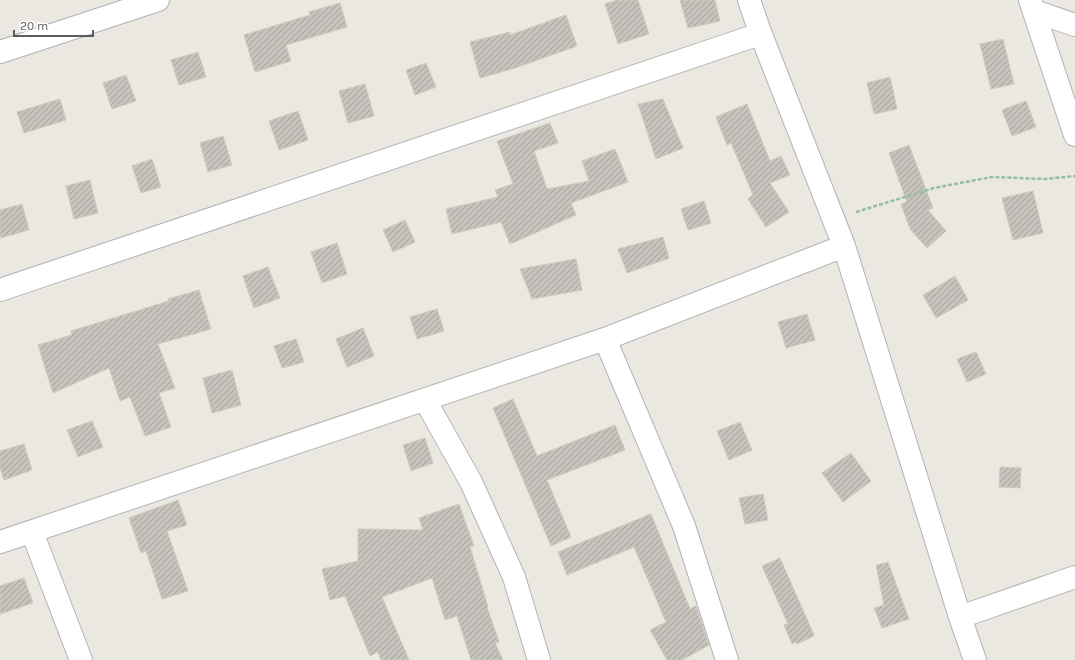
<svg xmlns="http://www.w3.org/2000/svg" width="1075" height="660" font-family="Karla,sans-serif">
<defs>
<pattern id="building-hatch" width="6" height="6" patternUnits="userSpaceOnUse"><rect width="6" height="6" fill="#c6c3bd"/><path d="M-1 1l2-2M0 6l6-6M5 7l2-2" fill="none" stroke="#a4a29d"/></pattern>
</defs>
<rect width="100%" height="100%" fill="#eae8e0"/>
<path fill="url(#building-hatch)" stroke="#cecabf" d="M 617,0 L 638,0 L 649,34 L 618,44 L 605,4 Z
M 680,0 L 715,0 L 720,21 L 688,28 Z
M 340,3 L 347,27 L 286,45 L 291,61 L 255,72 L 244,35 L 310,15 L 309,12 Z
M 566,15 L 577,46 L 515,68 L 480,78 L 470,42 L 510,32 L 510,35 Z
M 1003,39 L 1014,84 L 991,89 L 980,44 Z
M 198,52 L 206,77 L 179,85 L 171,60 Z
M 426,63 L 436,87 L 415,95 L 406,70 Z
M 126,75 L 136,101 L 112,109 L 103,83 Z
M 890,77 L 897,109 L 874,114 L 867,83 Z
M 365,84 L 374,116 L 348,123 L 339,91 Z
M 60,99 L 66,120 L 24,133 L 17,112 Z
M 663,99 L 683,148 L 656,159 L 638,104 Z
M 1026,101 L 1036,127 L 1012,136 L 1002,110 Z
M 747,104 L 770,161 L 781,156 L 790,175 L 770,183 L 789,212 L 766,227 L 748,199 L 753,195 L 731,143 L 727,145 L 716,117 Z
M 298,111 L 308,140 L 279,150 L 269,121 Z
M 550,123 L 558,143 L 534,151 L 547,189 L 589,181 L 582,161 L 615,149 L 628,182 L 571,203 L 576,215 L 510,244 L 501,222 L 452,234 L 446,209 L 498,197 L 495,190 L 513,184 L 497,141 Z
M 223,136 L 232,165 L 208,172 L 200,143 Z
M 909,145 L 933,208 L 928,210 L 946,231 L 927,248 L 910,229 L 901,204 L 907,202 L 889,153 Z
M 152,159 L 161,187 L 141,193 L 132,166 Z
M 90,180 L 98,213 L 74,219 L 66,186 Z
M 1033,191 L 1043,233 L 1013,240 L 1002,198 Z
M 704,201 L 711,223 L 688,230 L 681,209 Z
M 22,204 L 29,230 L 0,238 L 0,210 Z
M 405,220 L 415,242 L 393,252 L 383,230 Z
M 663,237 L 669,258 L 627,273 L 618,249 Z
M 337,243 L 347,274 L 322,283 L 311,252 Z
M 576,259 L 582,290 L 532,299 L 520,269 Z
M 268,267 L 280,298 L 254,308 L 243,276 Z
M 955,276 L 968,300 L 936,318 L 923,295 Z
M 199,290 L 211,329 L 158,344 L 175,388 L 159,393 L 171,427 L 145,436 L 130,397 L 120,401 L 109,368 L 53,393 L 38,345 L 72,335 L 71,331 L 169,301 L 168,299 Z
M 437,309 L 444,331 L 417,339 L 410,317 Z
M 807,314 L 815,340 L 786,348 L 778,322 Z
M 363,328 L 374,356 L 347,367 L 336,339 Z
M 296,339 L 304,362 L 282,368 L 274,346 Z
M 976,352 L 986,374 L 967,382 L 957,359 Z
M 232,370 L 241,405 L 212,413 L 203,378 Z
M 513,399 L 537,456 L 615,425 L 625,450 L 547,480 L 571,537 L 551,546 L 493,408 Z
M 92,421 L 103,447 L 78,457 L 67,430 Z
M 740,422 L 752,450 L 729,460 L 717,431 Z
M 425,438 L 433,463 L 411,471 L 403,445 Z
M 24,444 L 32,470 L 4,480 L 0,468 L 0,451 Z
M 851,453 L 871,481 L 843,502 L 822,473 Z
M 1000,467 L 1021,468 L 1020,488 L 999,487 Z
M 763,494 L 768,520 L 745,524 L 739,498 Z
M 178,500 L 187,525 L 167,531 L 188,591 L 162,599 L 146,551 L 141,553 L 129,518 Z
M 459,504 L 474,546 L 470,547 L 488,607 L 487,607 L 499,642 L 495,643 L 503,660 L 471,660 L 457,616 L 445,620 L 432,578 L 382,597 L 409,660 L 381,660 L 378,652 L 370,656 L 345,596 L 330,600 L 322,569 L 358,561 L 358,529 L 423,530 L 419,518 Z
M 651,514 L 690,609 L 696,606 L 709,645 L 682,660 L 667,660 L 650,630 L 666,622 L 634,547 L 567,575 L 558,552 Z
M 780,558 L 814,635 L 814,636 L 797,644 L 796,642 L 792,644 L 784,625 L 788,624 L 762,566 Z
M 888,562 L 909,619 L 882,628 L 874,608 L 884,605 L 876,565 Z
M 24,578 L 33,603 L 0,614 L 0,586 Z"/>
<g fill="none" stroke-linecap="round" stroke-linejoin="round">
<defs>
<path id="minor" d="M 749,0 L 760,32 L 844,246 L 960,617 L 975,660
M 1030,0 L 1075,135
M 1034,11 L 1075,25
M 0,52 L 158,0
M 0,290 L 751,37 L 760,32
M 605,339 L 684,526 L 727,660
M 425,400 L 471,482 L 514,577 L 539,660
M 32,532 L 81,660
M 0,542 L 605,339 L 844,246
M 960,617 L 1075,577"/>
</defs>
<use href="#minor" stroke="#b1b3b7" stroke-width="24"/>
<path stroke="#96bea2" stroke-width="2.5" stroke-dasharray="4 2" stroke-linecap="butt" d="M 856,212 L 934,188 L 992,177 L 1045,179 L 1075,176"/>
<use href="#minor" stroke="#fff" stroke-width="22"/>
</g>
<path d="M14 30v6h79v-6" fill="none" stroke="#595c60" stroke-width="2"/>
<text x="20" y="30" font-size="12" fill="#595c60" stroke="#ffffff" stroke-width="3" paint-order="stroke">20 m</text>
</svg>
